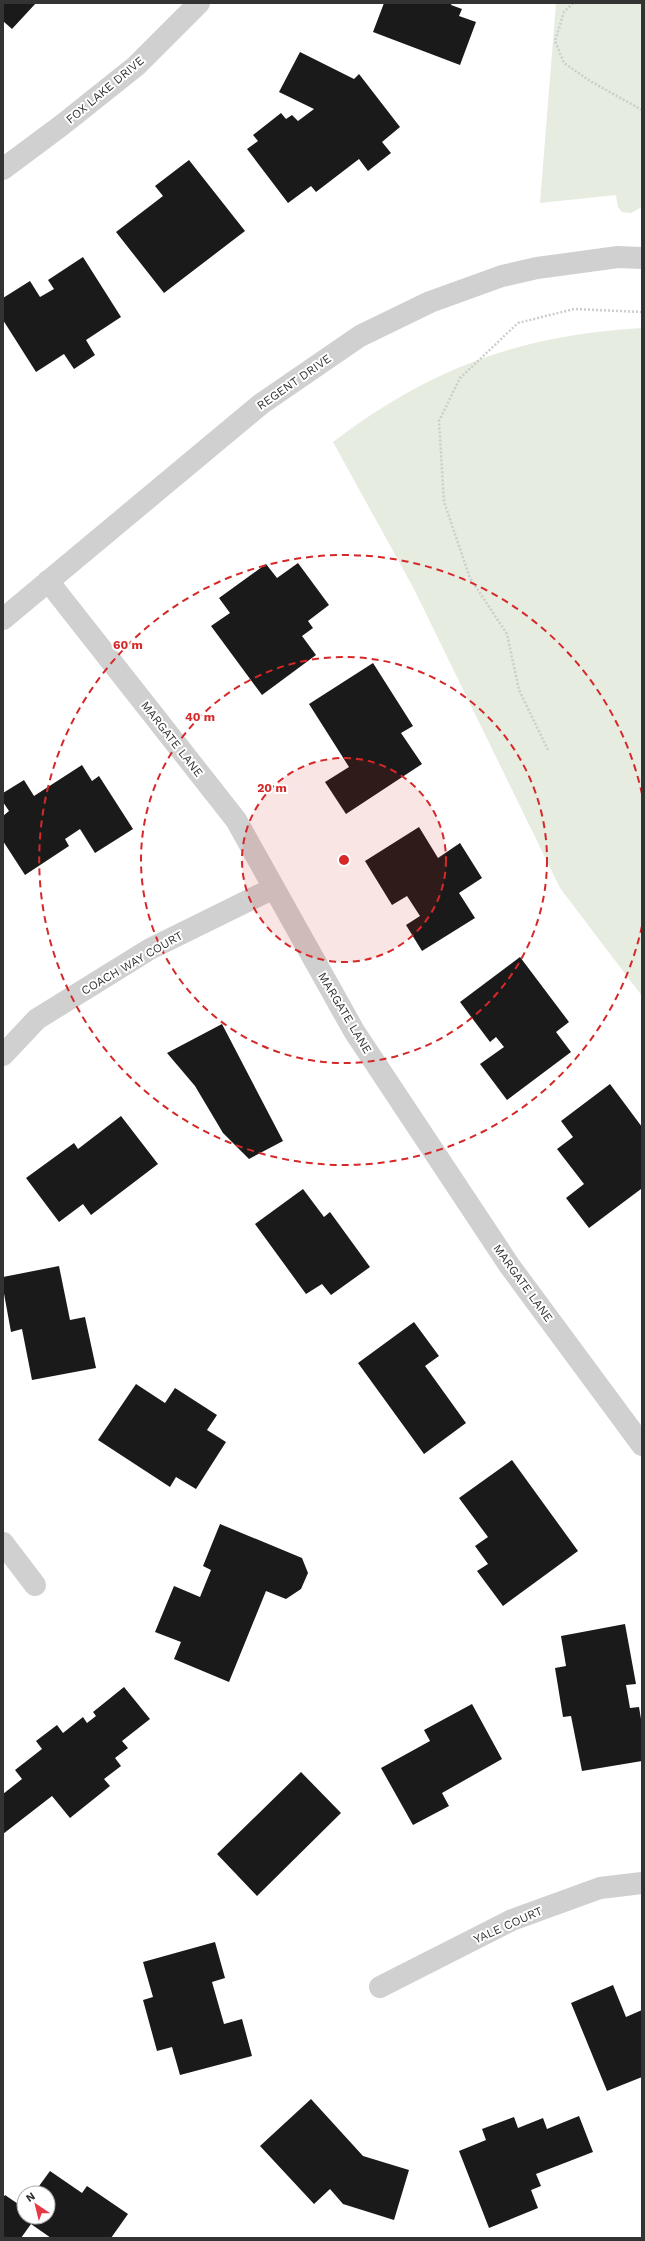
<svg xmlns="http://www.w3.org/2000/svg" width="645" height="2241" font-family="'Work Sans',sans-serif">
<rect width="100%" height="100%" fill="#fff"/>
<path fill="#e6ecdf" d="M 556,3 L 642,3 L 642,207 L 631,213 L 622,212 L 618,207 L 616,195 L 540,203 Z
M 642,328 L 642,996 L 560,888 L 414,589 L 333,442 C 430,368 520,335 642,328 Z"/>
<path fill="#1a1a1a" d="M 3,3 L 36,3 L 12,29 L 3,21 Z
M 384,3 L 452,3 L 451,5 L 462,9 L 459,16 L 476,22 L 460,65 L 373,32 Z
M 300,52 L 354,79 L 359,74 L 400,127 L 382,142 L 391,153 L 368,171 L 359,159 L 316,192 L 311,186 L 288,203 L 247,149 L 258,141 L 253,135 L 281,113 L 286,119 L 292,115 L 298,121 L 314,109 L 279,92 Z
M 189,160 L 245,231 L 164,293 L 116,232 L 163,196 L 155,186 Z
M 83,257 L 121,317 L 86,340 L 95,355 L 74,369 L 64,354 L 36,372 L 3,320 L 3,298 L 30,281 L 40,297 L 54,289 L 48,280 Z
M 298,563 L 329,605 L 308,621 L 313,628 L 302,636 L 316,655 L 262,695 L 211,626 L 230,613 L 219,598 L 266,564 L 277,578 Z
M 373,663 L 413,726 L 401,733 L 422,764 L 346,814 L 325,782 L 349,767 L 309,704 Z
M 82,765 L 92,781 L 99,776 L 133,829 L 95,853 L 80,829 L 65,839 L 69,846 L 25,875 L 3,841 L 3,816 L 9,811 L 3,802 L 3,793 L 24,780 L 34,796 Z
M 419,827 L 438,858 L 460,843 L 482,878 L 459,893 L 475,918 L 422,951 L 406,925 L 420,916 L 407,896 L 392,905 L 365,861 Z
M 520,957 L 569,1022 L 556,1032 L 571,1052 L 507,1100 L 480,1064 L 504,1047 L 496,1037 L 490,1042 L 460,1002 Z
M 222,1024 L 283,1141 L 249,1159 L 223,1133 L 195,1086 L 167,1053 Z
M 610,1084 L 642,1127 L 642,1191 L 641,1189 L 589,1228 L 566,1198 L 584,1184 L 557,1149 L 573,1137 L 561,1121 Z
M 121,1116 L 158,1164 L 91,1215 L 83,1204 L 59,1222 L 26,1178 L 74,1143 L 78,1149 Z
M 303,1189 L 324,1217 L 330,1212 L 370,1267 L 331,1295 L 322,1284 L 306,1294 L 255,1224 Z
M 59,1266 L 70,1320 L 85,1317 L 96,1368 L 32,1380 L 22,1329 L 11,1332 L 3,1288 L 3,1277 Z
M 414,1322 L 439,1356 L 425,1366 L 466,1423 L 424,1454 L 358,1363 Z
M 136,1384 L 165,1403 L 175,1388 L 217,1415 L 207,1430 L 226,1442 L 196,1489 L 176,1477 L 170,1487 L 98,1440 Z
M 512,1460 L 578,1551 L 503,1606 L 477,1571 L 488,1564 L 475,1546 L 488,1537 L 459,1498 Z
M 220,1524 L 302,1558 L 308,1573 L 301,1589 L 286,1599 L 266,1591 L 229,1682 L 174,1659 L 181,1642 L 155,1632 L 174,1586 L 200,1597 L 211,1570 L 203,1566 Z
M 625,1624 L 636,1684 L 626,1685 L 630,1708 L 639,1707 L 642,1725 L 642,1761 L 582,1771 L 571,1716 L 563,1717 L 555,1668 L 566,1666 L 561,1636 Z
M 124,1687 L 150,1719 L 122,1741 L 128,1748 L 115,1758 L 121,1766 L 104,1779 L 110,1786 L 70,1818 L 52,1796 L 3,1834 L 3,1794 L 22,1779 L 15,1770 L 42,1749 L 36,1741 L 57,1725 L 63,1733 L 83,1717 L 87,1723 L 96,1716 L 93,1712 Z
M 472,1704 L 502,1759 L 442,1793 L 449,1806 L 413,1825 L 381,1768 L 430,1741 L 424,1730 Z
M 301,1772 L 341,1813 L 257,1896 L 217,1854 Z
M 215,1942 L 225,1978 L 212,1982 L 224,2024 L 242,2019 L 252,2056 L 180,2075 L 172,2047 L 157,2051 L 143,2000 L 153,1997 L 143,1962 Z
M 613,1985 L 626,2017 L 642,2010 L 642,2077 L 607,2091 L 571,2003 Z
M 311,2099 L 363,2156 L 409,2170 L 394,2220 L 343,2204 L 330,2189 L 314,2204 L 260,2146 Z
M 579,2116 L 593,2152 L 536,2174 L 541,2186 L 531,2190 L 538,2208 L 489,2228 L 459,2151 L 486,2140 L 482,2129 L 514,2117 L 518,2128 L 543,2118 L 547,2129 Z
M 50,2171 L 82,2193 L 87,2186 L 128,2214 L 111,2238 L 51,2238 L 31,2224 L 21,2238 L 3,2238 L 3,2198 L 5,2195 L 24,2208 L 24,2217 L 48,2217 L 48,2193 L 34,2193 Z"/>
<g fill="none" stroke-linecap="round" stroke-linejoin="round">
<path stroke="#cdcdcd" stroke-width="2.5" stroke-dasharray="2 2" stroke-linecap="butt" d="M 573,3 L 564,12 L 555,41 L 564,63 L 590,81 L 642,110
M 548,750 L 519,690 L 507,634 L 470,578 L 444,502 L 439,421 L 460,378 L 518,323 L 574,309 L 642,312"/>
<path stroke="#d0d0d0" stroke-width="22" d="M 3,169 L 62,125 L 136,66 L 199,3
M 48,581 L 236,820 L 354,1031 L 509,1265 L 642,1445
M 3,619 L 261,404 L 360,336 L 430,302 L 502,276 L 537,268 L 618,257 L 642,258
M 3,1055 L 37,1019 L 150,949 L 274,888
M 3,1543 L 35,1585
M 380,1987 L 512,1920 L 600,1888 L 642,1883"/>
</g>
<circle cx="344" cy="860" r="102" fill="#d62828" fill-opacity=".12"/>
<g fill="none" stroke="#d62828" stroke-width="2" stroke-dasharray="7 5">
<circle cx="344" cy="860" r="102"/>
<circle cx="344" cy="860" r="203"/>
<path d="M642 926A305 305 0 1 1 642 794"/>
</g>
<g text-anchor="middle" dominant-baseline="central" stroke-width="4" stroke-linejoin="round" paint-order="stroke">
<g font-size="12" fill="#333" stroke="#fff">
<text transform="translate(105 90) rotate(-40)">FOX LAKE DRIVE</text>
<text transform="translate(294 382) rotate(-35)">REGENT DRIVE</text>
<text transform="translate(172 739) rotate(52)">MARGATE LANE</text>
<text transform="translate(132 963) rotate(-30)">COACH WAY COURT</text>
<text transform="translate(345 1013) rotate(59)">MARGATE LANE</text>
<text transform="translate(523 1283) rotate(54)">MARGATE LANE</text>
<text transform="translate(508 1925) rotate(-24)">YALE COURT</text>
</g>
</g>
<circle cx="344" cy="860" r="6" fill="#d62828" stroke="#fff" stroke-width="2"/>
<g font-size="12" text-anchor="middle" font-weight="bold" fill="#d62828" stroke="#fff" stroke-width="4" stroke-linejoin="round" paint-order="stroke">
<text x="128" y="649">60 m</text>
<text x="200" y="721">40 m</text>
<text x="272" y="792">20 m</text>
</g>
<rect width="645" height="2241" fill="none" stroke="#333333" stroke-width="8"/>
<g transform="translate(36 2205) rotate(325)"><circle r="19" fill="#ffffff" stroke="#adadad"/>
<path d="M0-3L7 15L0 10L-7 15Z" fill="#e63946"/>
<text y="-6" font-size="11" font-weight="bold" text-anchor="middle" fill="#333333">N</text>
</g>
</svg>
